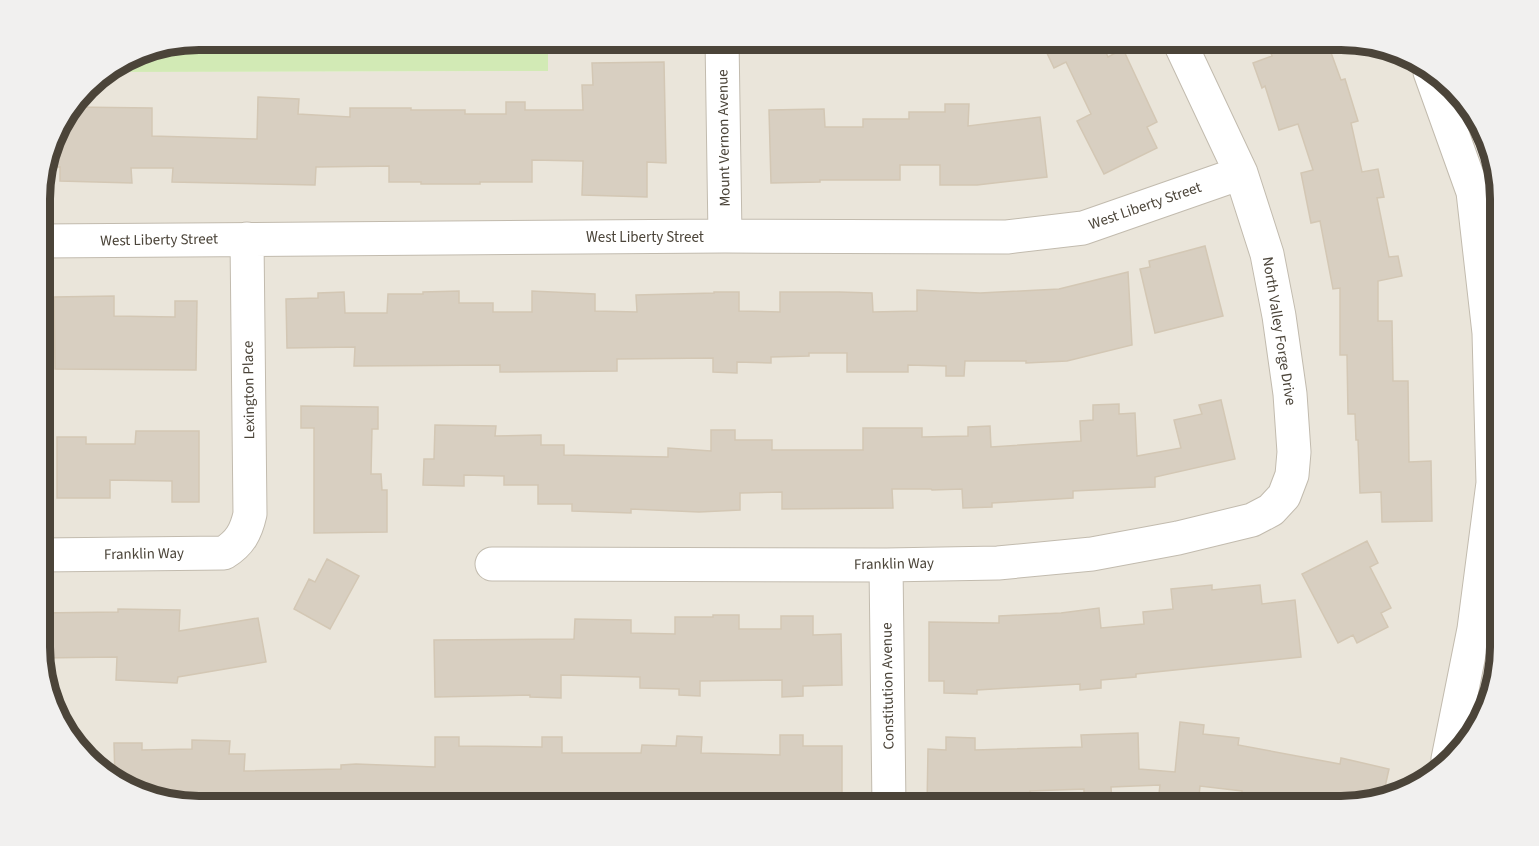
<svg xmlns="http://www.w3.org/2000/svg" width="1539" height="846" font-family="'Source Sans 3',sans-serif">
<rect width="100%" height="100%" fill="#f6f3ec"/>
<path fill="#eae5da" d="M 548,39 L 1340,39 L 1411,56 L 1430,72 L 1499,333 L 1500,647 L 1483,718 L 1429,780 L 1350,807 L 199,807 L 128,790 L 66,736 L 40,668 L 39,188 L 56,128 L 93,79 L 105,72 L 547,71 Z"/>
<path fill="#d2eab5" d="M 199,39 L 548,39 L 548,71 L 105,72 L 138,51 Z"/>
<path fill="#d8cfc1" stroke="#d3c7b4" stroke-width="1.5" d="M 1071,39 L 1100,39 L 1108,57 L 1123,49 L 1157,122 L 1147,127 L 1157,148 L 1104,174 L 1077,121 L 1091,114 L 1066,62 L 1054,68 L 1046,51 Z
M 1266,39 L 1326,39 L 1341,80 L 1345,79 L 1358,121 L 1351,123 L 1362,172 L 1378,169 L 1384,197 L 1377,198 L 1389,257 L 1398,256 L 1402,276 L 1378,281 L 1378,321 L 1392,321 L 1393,381 L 1408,381 L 1409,462 L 1431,461 L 1432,521 L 1382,522 L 1381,492 L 1360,493 L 1358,440 L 1356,440 L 1355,414 L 1348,414 L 1347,355 L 1340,355 L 1340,288 L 1333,289 L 1320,221 L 1311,223 L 1301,173 L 1313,170 L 1298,124 L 1279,130 L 1265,86 L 1262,88 L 1253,63 L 1272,56 Z
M 664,62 L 666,163 L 647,162 L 647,197 L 582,195 L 583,161 L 532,160 L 532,182 L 480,182 L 480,184 L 421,184 L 421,182 L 389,182 L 389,166 L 316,167 L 315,185 L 172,182 L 173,168 L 131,168 L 132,183 L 60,181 L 60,167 L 45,167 L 56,128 L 72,107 L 152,108 L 152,136 L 257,139 L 258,97 L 299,99 L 298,114 L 350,117 L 350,108 L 411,108 L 411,110 L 465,110 L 465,114 L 506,114 L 506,102 L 525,102 L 525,110 L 583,110 L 582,85 L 593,85 L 592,63 Z
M 945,104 L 969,104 L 968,126 L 1040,117 L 1047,177 L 977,185 L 940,185 L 940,165 L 900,165 L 900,180 L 820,180 L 820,182 L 771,183 L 769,110 L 824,109 L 825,127 L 863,127 L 863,119 L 909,119 L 909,112 L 945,112 Z
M 1205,246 L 1223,316 L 1155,333 L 1140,269 L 1150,267 L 1149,261 Z
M 1128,272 L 1132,345 L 1067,361 L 1026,363 L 1026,361 L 965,361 L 964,376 L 946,376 L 946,366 L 908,365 L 908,372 L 847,372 L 847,353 L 809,353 L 809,356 L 771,357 L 771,363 L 737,362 L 737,373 L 713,372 L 713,358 L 617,359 L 617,371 L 500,372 L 500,365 L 354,366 L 355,347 L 287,348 L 286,299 L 318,298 L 318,293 L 344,292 L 345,313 L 387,313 L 388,294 L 423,294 L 423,292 L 459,291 L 459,303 L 493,303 L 493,312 L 532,312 L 532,291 L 595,294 L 595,311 L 637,312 L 636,295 L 714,293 L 714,292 L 739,292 L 739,311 L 780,312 L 780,292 L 839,292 L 872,293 L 873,312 L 917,311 L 917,290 L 980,293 L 1059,289 Z
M 114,296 L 114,316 L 175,317 L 175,301 L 197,301 L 196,370 L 55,369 L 54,297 Z
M 1221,400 L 1235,459 L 1155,477 L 1155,487 L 1073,491 L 1073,498 L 992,503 L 992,507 L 963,508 L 962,489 L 932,490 L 931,489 L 892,489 L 893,508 L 782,509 L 782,492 L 740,493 L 740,510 L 699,512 L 631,509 L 631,513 L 572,511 L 572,504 L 538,504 L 538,485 L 504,485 L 504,476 L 464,475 L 464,486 L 423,485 L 424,459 L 434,459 L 435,425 L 496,426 L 495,436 L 541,435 L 541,445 L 564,445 L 564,455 L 668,457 L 668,448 L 711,451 L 711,430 L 735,430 L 735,440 L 772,440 L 772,450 L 863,450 L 863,428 L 922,428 L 922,437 L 968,436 L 968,427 L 990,426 L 991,447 L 1081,441 L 1080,421 L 1093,420 L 1093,405 L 1119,404 L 1119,414 L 1135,413 L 1137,456 L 1181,448 L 1174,420 L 1202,414 L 1199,405 Z
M 301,406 L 378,407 L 378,429 L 372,429 L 371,474 L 381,474 L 382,490 L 387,490 L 387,532 L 314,533 L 314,428 L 301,428 Z
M 136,431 L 199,431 L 199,502 L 172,502 L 172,481 L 110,480 L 110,498 L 57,498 L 57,437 L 86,437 L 86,444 L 135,444 Z
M 1367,541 L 1378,563 L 1370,567 L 1391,608 L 1381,613 L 1388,627 L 1357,643 L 1353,635 L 1338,643 L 1302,574 Z
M 327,559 L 359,576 L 330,629 L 294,609 L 309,579 L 315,582 Z
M 1212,585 L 1212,590 L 1260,585 L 1262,604 L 1295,600 L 1301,657 L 1136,674 L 1136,677 L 1101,680 L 1101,688 L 1080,690 L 1080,684 L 977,690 L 977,694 L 944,693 L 944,681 L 929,681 L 929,622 L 999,623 L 999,616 L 1061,613 L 1099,608 L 1101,628 L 1144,624 L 1143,612 L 1173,609 L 1171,589 Z
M 118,609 L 180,610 L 179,631 L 258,618 L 266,662 L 178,677 L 177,683 L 116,680 L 117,657 L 40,658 L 40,613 L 118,612 Z
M 713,615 L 739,615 L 739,629 L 781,629 L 781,616 L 813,616 L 813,635 L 841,634 L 842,685 L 803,686 L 803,696 L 782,697 L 782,680 L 700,681 L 700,696 L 679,695 L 679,689 L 640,688 L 640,677 L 561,675 L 561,698 L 530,697 L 530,695 L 435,697 L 434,640 L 574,639 L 575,619 L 631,620 L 631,633 L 675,634 L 675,617 L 713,617 Z
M 1180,722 L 1204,725 L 1203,734 L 1239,738 L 1238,745 L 1340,764 L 1341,758 L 1389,769 L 1383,796 L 1350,807 L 1269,807 L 1271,799 L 1242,793 L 1242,791 L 1200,786 L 1198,806 L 1158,802 L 1160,785 L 1111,787 L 1112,802 L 1084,803 L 1084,789 L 1030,791 L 1031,807 L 927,807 L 928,749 L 946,750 L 946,737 L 975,738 L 975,750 L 1082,747 L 1081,735 L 1138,733 L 1139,769 L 1175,772 Z
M 780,735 L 803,735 L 803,746 L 842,746 L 842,799 L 807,799 L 807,807 L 780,807 L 780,804 L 739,803 L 739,807 L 672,807 L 672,799 L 632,798 L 632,807 L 535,807 L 521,806 L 521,797 L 462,796 L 462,807 L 199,807 L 128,790 L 115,779 L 114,743 L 142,743 L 142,750 L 192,749 L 192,740 L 230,741 L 229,754 L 245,754 L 244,771 L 341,769 L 341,765 L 356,764 L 435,767 L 435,737 L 459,737 L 459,746 L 542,747 L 542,737 L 562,737 L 562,753 L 641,753 L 642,745 L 676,746 L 677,736 L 702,737 L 701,753 L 780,755 Z"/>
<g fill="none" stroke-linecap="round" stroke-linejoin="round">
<defs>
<path id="minor" d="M 722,39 L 725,236
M 1430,72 L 1473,192 L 1489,333 L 1493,483 L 1474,629 L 1448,759
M 39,241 L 725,236 L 1007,237 L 1083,228 L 1241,173
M 40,555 L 224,553 C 240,543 246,532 250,514 L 247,239
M 492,564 L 886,565 L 998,563 L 1092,554 L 1178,538 L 1252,520 L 1271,510 L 1284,496 L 1292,475 L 1294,452 L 1290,394 L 1279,316 L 1267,254 L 1241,173 L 1178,39
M 886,565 L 889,807"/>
</defs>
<use href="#minor" stroke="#c2bbae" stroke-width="35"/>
<use href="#minor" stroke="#fff" stroke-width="33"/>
</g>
<g text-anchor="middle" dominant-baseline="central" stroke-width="6" stroke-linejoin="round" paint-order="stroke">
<g font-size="15" fill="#4b4439" stroke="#fff">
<text transform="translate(724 138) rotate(-91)">Mount Vernon Avenue</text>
<text transform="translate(1145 206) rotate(-19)">West Liberty Street</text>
<text x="645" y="237">West Liberty Street</text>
<text transform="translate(159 240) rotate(-1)">West Liberty Street</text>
<text transform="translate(1279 331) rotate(81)">North Valley Forge Drive</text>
<text transform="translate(249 390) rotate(-91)">Lexington Place</text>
<text transform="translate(144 554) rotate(-1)">Franklin Way</text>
<text transform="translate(894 564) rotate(-1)">Franklin Way</text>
<text transform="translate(888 686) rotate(-91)">Constitution Avenue</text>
</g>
</g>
<path d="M0 0H1539V846H0ZM199 50H1341A149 149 0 0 1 1490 199V647A149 149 0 0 1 1341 796H199A149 149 0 0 1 50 647V199A149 149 0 0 1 199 50Z" fill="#f1f0ef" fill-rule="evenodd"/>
<path fill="none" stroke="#4b4439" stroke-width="8" d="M199 50H1341A149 149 0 0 1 1490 199V647A149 149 0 0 1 1341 796H199A149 149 0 0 1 50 647V199A149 149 0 0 1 199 50Z"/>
</svg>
